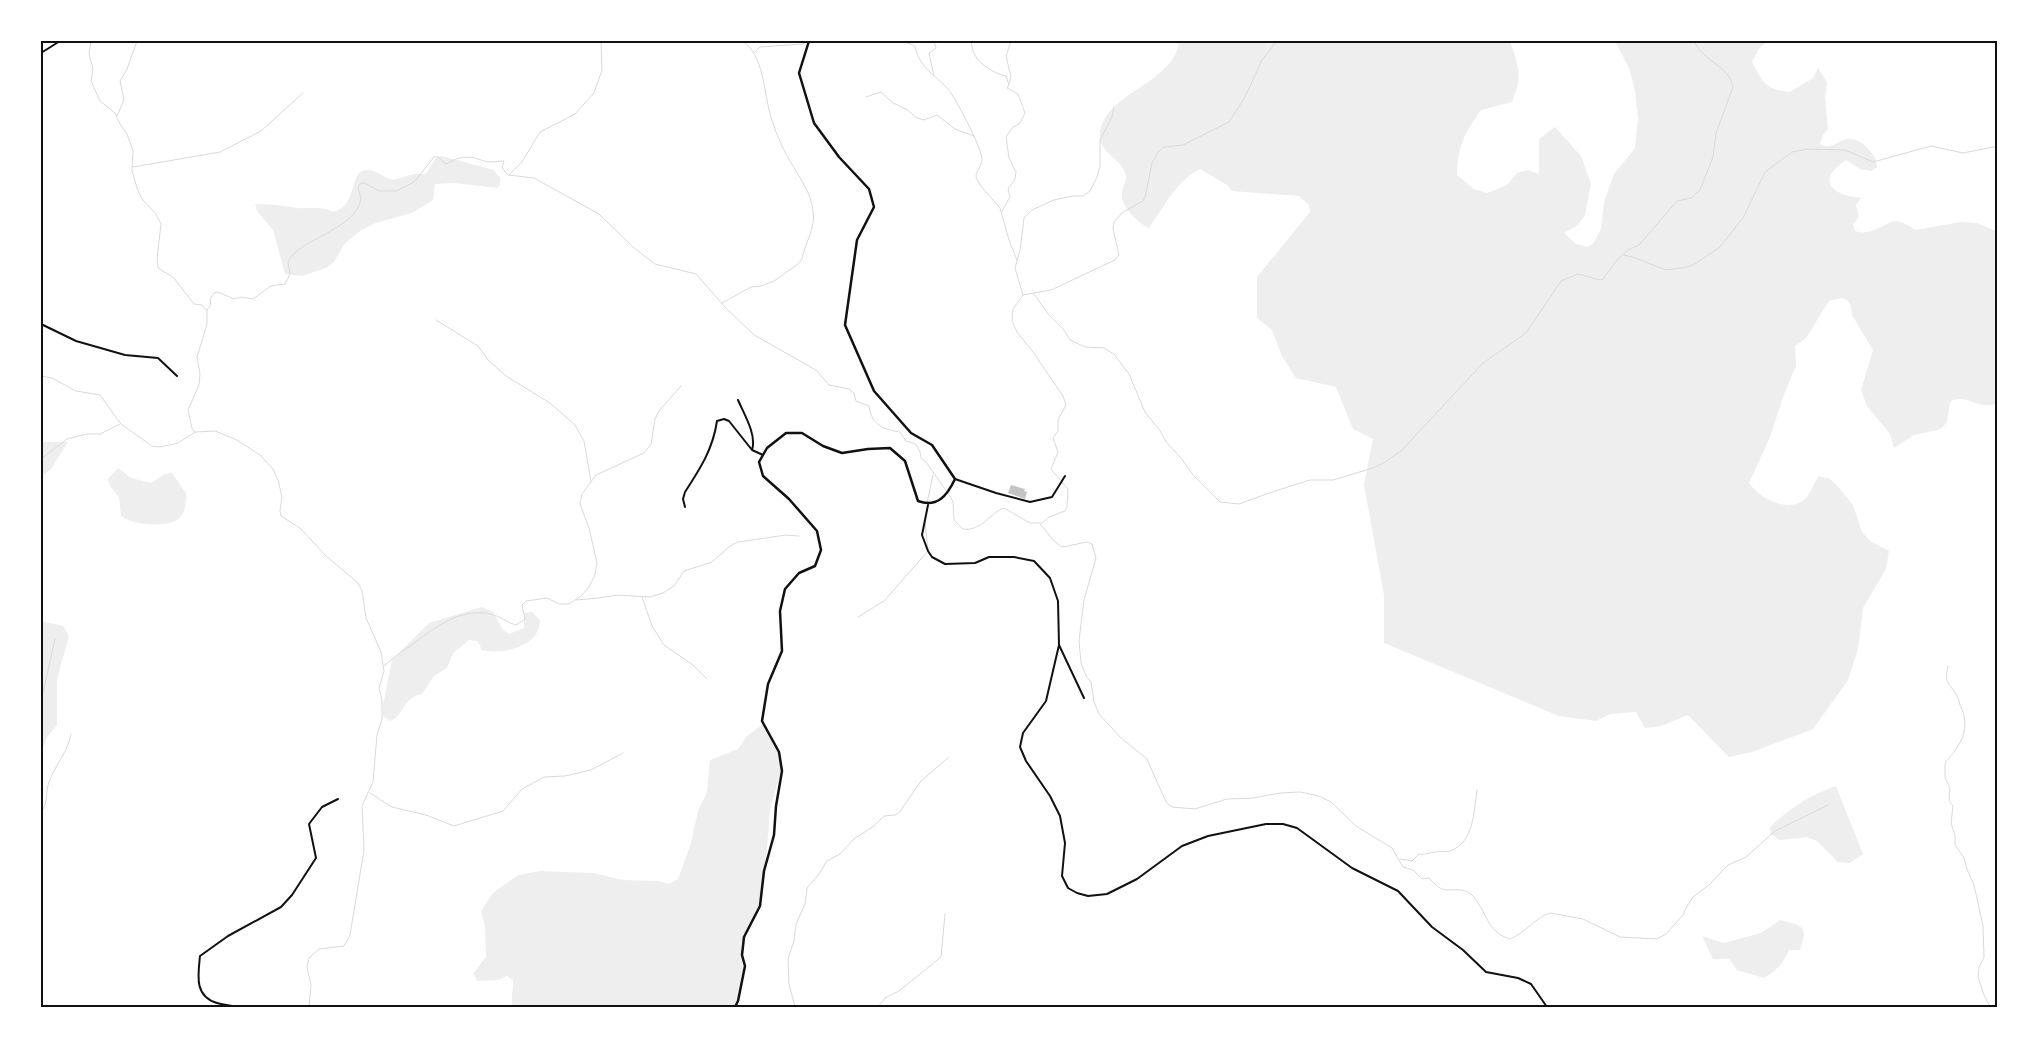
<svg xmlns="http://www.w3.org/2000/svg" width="2039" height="1048" font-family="Overpass,sans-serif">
<rect width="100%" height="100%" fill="#fff"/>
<path fill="#eee" d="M 1179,41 L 1510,41 C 1519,70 1523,74 1512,102 L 1481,110 C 1464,134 1458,145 1457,175 L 1474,189 L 1487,193 L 1507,185 L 1517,173 L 1528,170 L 1539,174 L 1539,139 L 1555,127 L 1581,156 L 1591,184 L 1585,215 L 1578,225 L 1564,233 L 1576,244 L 1587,247 L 1593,244 L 1601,229 L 1604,202 L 1614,174 L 1635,148 L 1638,118 L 1635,90 L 1629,68 L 1615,41 L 1767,41 L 1758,50 L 1752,62 C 1763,83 1765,89 1790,92 L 1813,78 L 1818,68 L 1827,82 L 1825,98 L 1828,129 L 1823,135 L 1820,144 C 1831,150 1837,141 1847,139 C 1860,137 1877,154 1877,167 L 1871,171 L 1860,169 L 1846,160 C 1815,181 1832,195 1861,198 L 1856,205 L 1859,217 L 1853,224 L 1855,231 C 1858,232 1863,233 1867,232 C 1889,228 1891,211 1915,230 L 1961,222 L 1977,223 L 1998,232 L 1998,403 C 1979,412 1964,391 1950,402 L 1947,422 L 1941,429 L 1914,435 L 1894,448 L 1890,434 L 1867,406 L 1861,390 L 1873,350 L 1852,315 L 1851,306 L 1847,300 L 1842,298 L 1829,301 L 1806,338 L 1795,346 L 1796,366 L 1783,397 L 1770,437 L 1749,483 C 1760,499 1790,515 1807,497 C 1811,492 1814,483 1819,476 L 1830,479 L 1841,490 L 1853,505 L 1862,532 L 1870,541 L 1889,551 L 1886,569 L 1863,608 L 1858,649 L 1848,680 L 1813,729 L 1752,752 L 1729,757 L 1688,715 L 1661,726 L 1645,728 L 1636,712 L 1610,714 L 1596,721 L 1559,716 L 1384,643 L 1384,595 L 1364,485 L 1373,439 L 1353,429 L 1336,387 L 1296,378 L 1282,356 L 1272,330 L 1257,318 L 1257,277 L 1310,212 L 1309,205 L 1299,196 L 1232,191 L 1227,185 L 1200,169 C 1177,180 1163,208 1149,228 C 1139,224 1120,206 1122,194 C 1122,187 1127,182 1126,176 C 1123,158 1099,154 1100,135 C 1102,93 1176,83 1179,41 Z
M 441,156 L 494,170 L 500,178 L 500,185 L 497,188 L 454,183 L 435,184 L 433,200 L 412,213 L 376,223 L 363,229 L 345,243 L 334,262 L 326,268 L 302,276 L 285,274 L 273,230 L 257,211 L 255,204 C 270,204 283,206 298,208 C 311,209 322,206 333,212 C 359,206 348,170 367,170 C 376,170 384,178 393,180 L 414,174 L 426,174 L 436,158 Z
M 41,442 L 68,442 L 51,469 L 41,477 Z
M 118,468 L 131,478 L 151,483 L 165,474 L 172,473 L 186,493 C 186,502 186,513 178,519 C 167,528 132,525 121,516 L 119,497 L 110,486 L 108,479 Z
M 482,607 L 493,612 L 503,630 L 509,634 L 524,628 L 524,613 L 532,612 L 540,620 C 540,647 502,655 481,650 L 480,645 L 477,641 L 469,640 L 453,653 L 447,668 L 434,676 L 422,694 C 400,699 405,716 390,721 L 383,716 L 383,705 L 392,660 L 429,623 Z
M 41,621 L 63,626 L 69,636 L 57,679 L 57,725 L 47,737 L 41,754 Z
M 763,724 L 778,750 L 781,770 L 770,810 L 765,873 L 758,909 L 748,927 L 741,944 L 743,970 L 735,1007 L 513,1007 C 510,997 514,990 513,980 L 507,976 L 498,980 L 478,981 L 473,974 L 486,957 L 485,926 L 481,911 L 493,893 L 518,875 L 540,871 L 593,873 L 623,880 L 658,881 L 669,884 L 678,879 L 691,843 L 698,811 L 707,792 L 710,760 L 738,749 L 747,736 Z
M 1836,786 L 1863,854 L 1850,863 L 1838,862 L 1817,841 L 1807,837 L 1780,840 L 1771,834 L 1770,827 C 1790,808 1810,795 1836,786 Z
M 1780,920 L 1798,925 L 1803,929 L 1804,936 L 1800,950 L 1789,950 C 1784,963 1776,971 1764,978 L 1737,970 L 1729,959 L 1713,959 L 1702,936 L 1724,943 L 1761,933 Z"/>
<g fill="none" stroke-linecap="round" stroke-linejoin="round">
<path stroke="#d9d9d9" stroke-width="1" d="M 91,41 L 89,54 L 93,69 L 91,81 L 100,101 L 115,113 L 120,124 L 127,134 L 133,151 L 132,171 L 137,188 L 142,199 L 156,214 L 161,224 L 157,259 L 158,268 L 173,277 L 194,304 L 202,305 L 206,310
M 903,41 L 915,46 C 918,66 935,75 948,89 C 956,99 981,146 982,159 C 982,166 976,170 976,177 L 980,185 L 1000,208 L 1009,240 L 1017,260
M 934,41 L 936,48 L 929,53 L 934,76
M 971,41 C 972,45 972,50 974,53 C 978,64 995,74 1006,76 L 1009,85 L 1007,88 L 1018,94 L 1025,113 L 1020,123 L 1012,128 L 1006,137 L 1009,158 L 1016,172 L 1015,179 L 1008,189 L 1010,197 L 1002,211
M 755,52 L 760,47 L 802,44 L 810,41
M 1009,84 L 1011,77 L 1006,56 L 1011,41
M 866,97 L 881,92 L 893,103 L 906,109 L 917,118 L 924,120 L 937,115 L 955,129 L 974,136
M 117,116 L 124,100 L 120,81 L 127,69 L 137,41
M 133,167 L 220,152 L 261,131 L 303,93
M 509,175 L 522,162 L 540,132 L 575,114 L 594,93 L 602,70 L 601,41
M 1624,255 L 1633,257 L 1666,270 L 1688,267 L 1695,264 L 1720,247 L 1743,218 L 1765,172 L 1792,152 L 1808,149 L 1845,150 L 1873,162 L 1931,146 L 1963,153 L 1998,146
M 1034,294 L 1048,314 L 1064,330 L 1070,340 L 1085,347 L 1104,348 L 1114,354 L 1129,374 L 1145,412 L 1161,432 L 1166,442 L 1181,458 L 1194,476 L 1220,502 L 1239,504 L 1269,493 L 1310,480 L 1333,480 L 1373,468 L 1385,462 L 1401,451 L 1483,363 L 1526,333 L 1561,281 L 1578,274 L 1600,280 L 1603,279 L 1617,260 L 1628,250 L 1639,245 L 1677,201 L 1691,198 L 1700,190 L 1713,157 L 1716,133 L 1733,87 C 1729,65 1704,63 1694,41
M 1023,295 L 1015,268 L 1020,250 L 1024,218 L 1032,210 L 1054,200 L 1073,196 L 1083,196 L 1090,191 L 1097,177 L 1100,166 L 1100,140 L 1112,117 L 1114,107
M 722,303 L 751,287 L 761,286 L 774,281 L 798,264 L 802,259 C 805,243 816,227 813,211 C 811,194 802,181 793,166 C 784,152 776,134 771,117 C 764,95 764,53 742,41
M 436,320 L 478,346 L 489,361 L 506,376 L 550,403 L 575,425 L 584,441 L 591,481
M 41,376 L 52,378 L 76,391 L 100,395 L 121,424 L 152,446 L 160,447 L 178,443 L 195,432 L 215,431 L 237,440 L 260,455 L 273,469 L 278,480 L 282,497 L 280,511 L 281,516 L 301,529 L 326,556 L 358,583 L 362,591 L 366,618 L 381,652 L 384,671 L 379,688 L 382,700 L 382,719 L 377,735 L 373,782 L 362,806 L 364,850 L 350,935 L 344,946 L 319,949 L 309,958 L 307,967 L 311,985 L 309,1007
M 195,432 L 192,428 L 188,410 L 199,385 L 200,374 L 197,357 L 207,324 L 207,310 L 211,305 L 210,299 L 214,293 L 218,292 L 234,299 L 241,297 L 253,299 L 271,286 L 285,284 L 290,274 L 288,262 C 296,240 356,230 361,199 L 358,187 L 361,183 L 365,183 L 379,191 L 396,191 L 414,182 L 434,157 L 438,157 L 446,164 L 459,158 L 472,157 L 487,162 L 504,161 L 502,168 L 508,175 L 534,178 L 599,214 L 633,247 L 655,264 L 696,274 L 725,307 L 754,335 L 816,370 L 829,385 L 849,389 L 854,393 L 856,401 L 869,406 C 872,426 883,429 900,432 L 906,441 L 916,444 L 920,452 L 921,458 L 926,462 L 950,496 L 953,502 L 954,520 L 963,529 C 981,532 991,512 1004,508 L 1030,523 L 1042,523 L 1049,517 L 1065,511 L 1067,507 L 1068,489 L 1051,469 L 1058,452 L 1053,438 L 1058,431 L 1058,420 L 1066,405 L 1063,396 L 1033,352 L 1017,332 L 1012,321 L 1013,309 L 1023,295 L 1051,290 L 1115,260 L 1119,255 L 1113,229 L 1114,222 L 1123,212 L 1143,201 L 1145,197 L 1152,163 L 1158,152 L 1164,147 L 1183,145 L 1229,122 L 1245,97 L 1262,60 L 1277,41
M 41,459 L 67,439 L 87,434 L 100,434 L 120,424
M 927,503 L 933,475
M 1040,524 L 1054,541 L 1062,547 L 1087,542 L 1092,544 L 1096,558 L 1084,600 L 1079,641 L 1081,663 L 1086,676 L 1091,682 L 1094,702 L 1099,714 L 1120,737 L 1147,759 L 1166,802 L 1172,807 L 1195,809 L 1227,799 L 1253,798 L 1280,793 L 1300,792 L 1319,796 L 1331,802 L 1356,826 L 1392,848 L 1403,867 L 1413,870 L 1422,879 L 1429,878 C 1433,882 1437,887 1442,889 C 1452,892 1462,886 1472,895 C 1486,909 1486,932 1510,939 C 1525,933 1535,918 1550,913 L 1583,919 L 1620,937 L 1657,939 L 1666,934 L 1683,915 L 1686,908 L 1693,897 L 1709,885 L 1728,865 L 1746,857 L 1775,831 L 1828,805
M 642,597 L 652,626 L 664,645 L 693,665 L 707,679
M 576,600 L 599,598 L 617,595 L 650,597 L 663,593 L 674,586 L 684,571 L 712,562 L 730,546 L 738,542 L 786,535 L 799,536
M 858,617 L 884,601 L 928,551 L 925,522
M 384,666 C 397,654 408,648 421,638 C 441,623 464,608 491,614 C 500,616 507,623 516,625 L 525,619 L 522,605 L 526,601 L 547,598 L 559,604 L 569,604 L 581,596 L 589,587 L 595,575 L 597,563 L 589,528 L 580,504 L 582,494 L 596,475 L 644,453 L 651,444 L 655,419 L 659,411 L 681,386
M 1948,666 C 1944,682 1948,682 1956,694 C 1958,697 1959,701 1960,705 C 1972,729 1960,746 1945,763 L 1945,778 L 1950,788 L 1949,801 L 1953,806 L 1951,823 L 1955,835 L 1955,845 L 1964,858 L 1967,869 L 1974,885 L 1980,912 L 1983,926 L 1984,957 L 1979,967 L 1978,977 L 1984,995 L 1990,1007
M 41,702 L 55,639
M 370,793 L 392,807 L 426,815 L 454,826 L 503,811 L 522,789 L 544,777 L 565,776 L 591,770 L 623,753
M 41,812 C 49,803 45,792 49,782 C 55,765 68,752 71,734
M 1400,859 L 1412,861 L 1419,854 C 1425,855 1429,853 1435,852 C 1440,850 1445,853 1450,851 C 1474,843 1474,810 1477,790
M 795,1007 L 789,984 L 788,959 L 794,941 L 796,924 L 805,904 L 807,888 L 819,874 L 827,861 L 840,854 L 854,839 L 874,826 L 884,816 L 895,815 L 899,813 L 921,781 L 949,757
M 878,1007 L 885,998 L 899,991 L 941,957 L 945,914"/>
</g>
<path fill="#c4c4c4" d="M 1011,485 L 1025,489 L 1024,491 L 1027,492 L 1025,499 L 1008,493 Z"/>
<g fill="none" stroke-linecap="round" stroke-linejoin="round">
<path stroke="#111" stroke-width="2" d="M 41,53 L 60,41
M 41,324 L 76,341 L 125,355 L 158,358 L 177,376
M 738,400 C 744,414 757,435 752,450
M 955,479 L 996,493 L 1030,502 L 1052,497 L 1065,476
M 928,505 L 922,535 L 928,551 L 932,557 L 945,564 L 975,563 L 989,557 L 1014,557 L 1034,561 L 1050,578 L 1058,601 L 1059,645
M 685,507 L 683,499 L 685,492 C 700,469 713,449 717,421 L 724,419 L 729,421 L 752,450 L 763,455
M 1084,698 L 1059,645 L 1046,701 L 1023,733 L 1020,747 L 1026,761 L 1050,796 L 1060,816 L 1065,843 L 1062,876 L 1068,888 L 1077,893 L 1088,896 L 1107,894 L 1137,879 L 1182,846 L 1208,836 L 1266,824 L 1283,824 L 1297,828 L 1352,868 L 1398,891 L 1432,927 L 1463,950 L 1486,972 L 1518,978 L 1531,984 L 1547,1007
M 236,1007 C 230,1005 223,1005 217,1003 C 194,996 198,975 200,956 L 228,936 L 281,907 L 292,895 L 316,858 L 309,824 L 322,807 L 338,799"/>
<path stroke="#111" stroke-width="2.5" d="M 735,1007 L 738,1001 L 745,966 L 742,955 L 744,937 L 760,906 L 764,871 L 774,835 L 776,806 L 782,771 L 779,752 L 762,721 L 768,684 L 782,651 L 780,611 L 785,589 L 799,573 L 815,566 L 821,550 L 817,531 L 789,499 L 763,476 L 759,462 L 767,448 L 786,433 L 802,433 L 823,446 L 842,453 L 868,449 L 890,448 L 905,461 L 918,501 C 937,508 947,496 955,479 L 932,445 L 911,433 L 874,391 L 845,325 L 857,240 L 874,207 L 869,189 L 839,157 L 814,123 L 799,73 L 809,41"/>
</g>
<rect width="2039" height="1048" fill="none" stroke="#ffffff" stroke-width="85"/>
<rect x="42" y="42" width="1954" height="964" fill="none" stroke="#111" stroke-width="2"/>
</svg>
